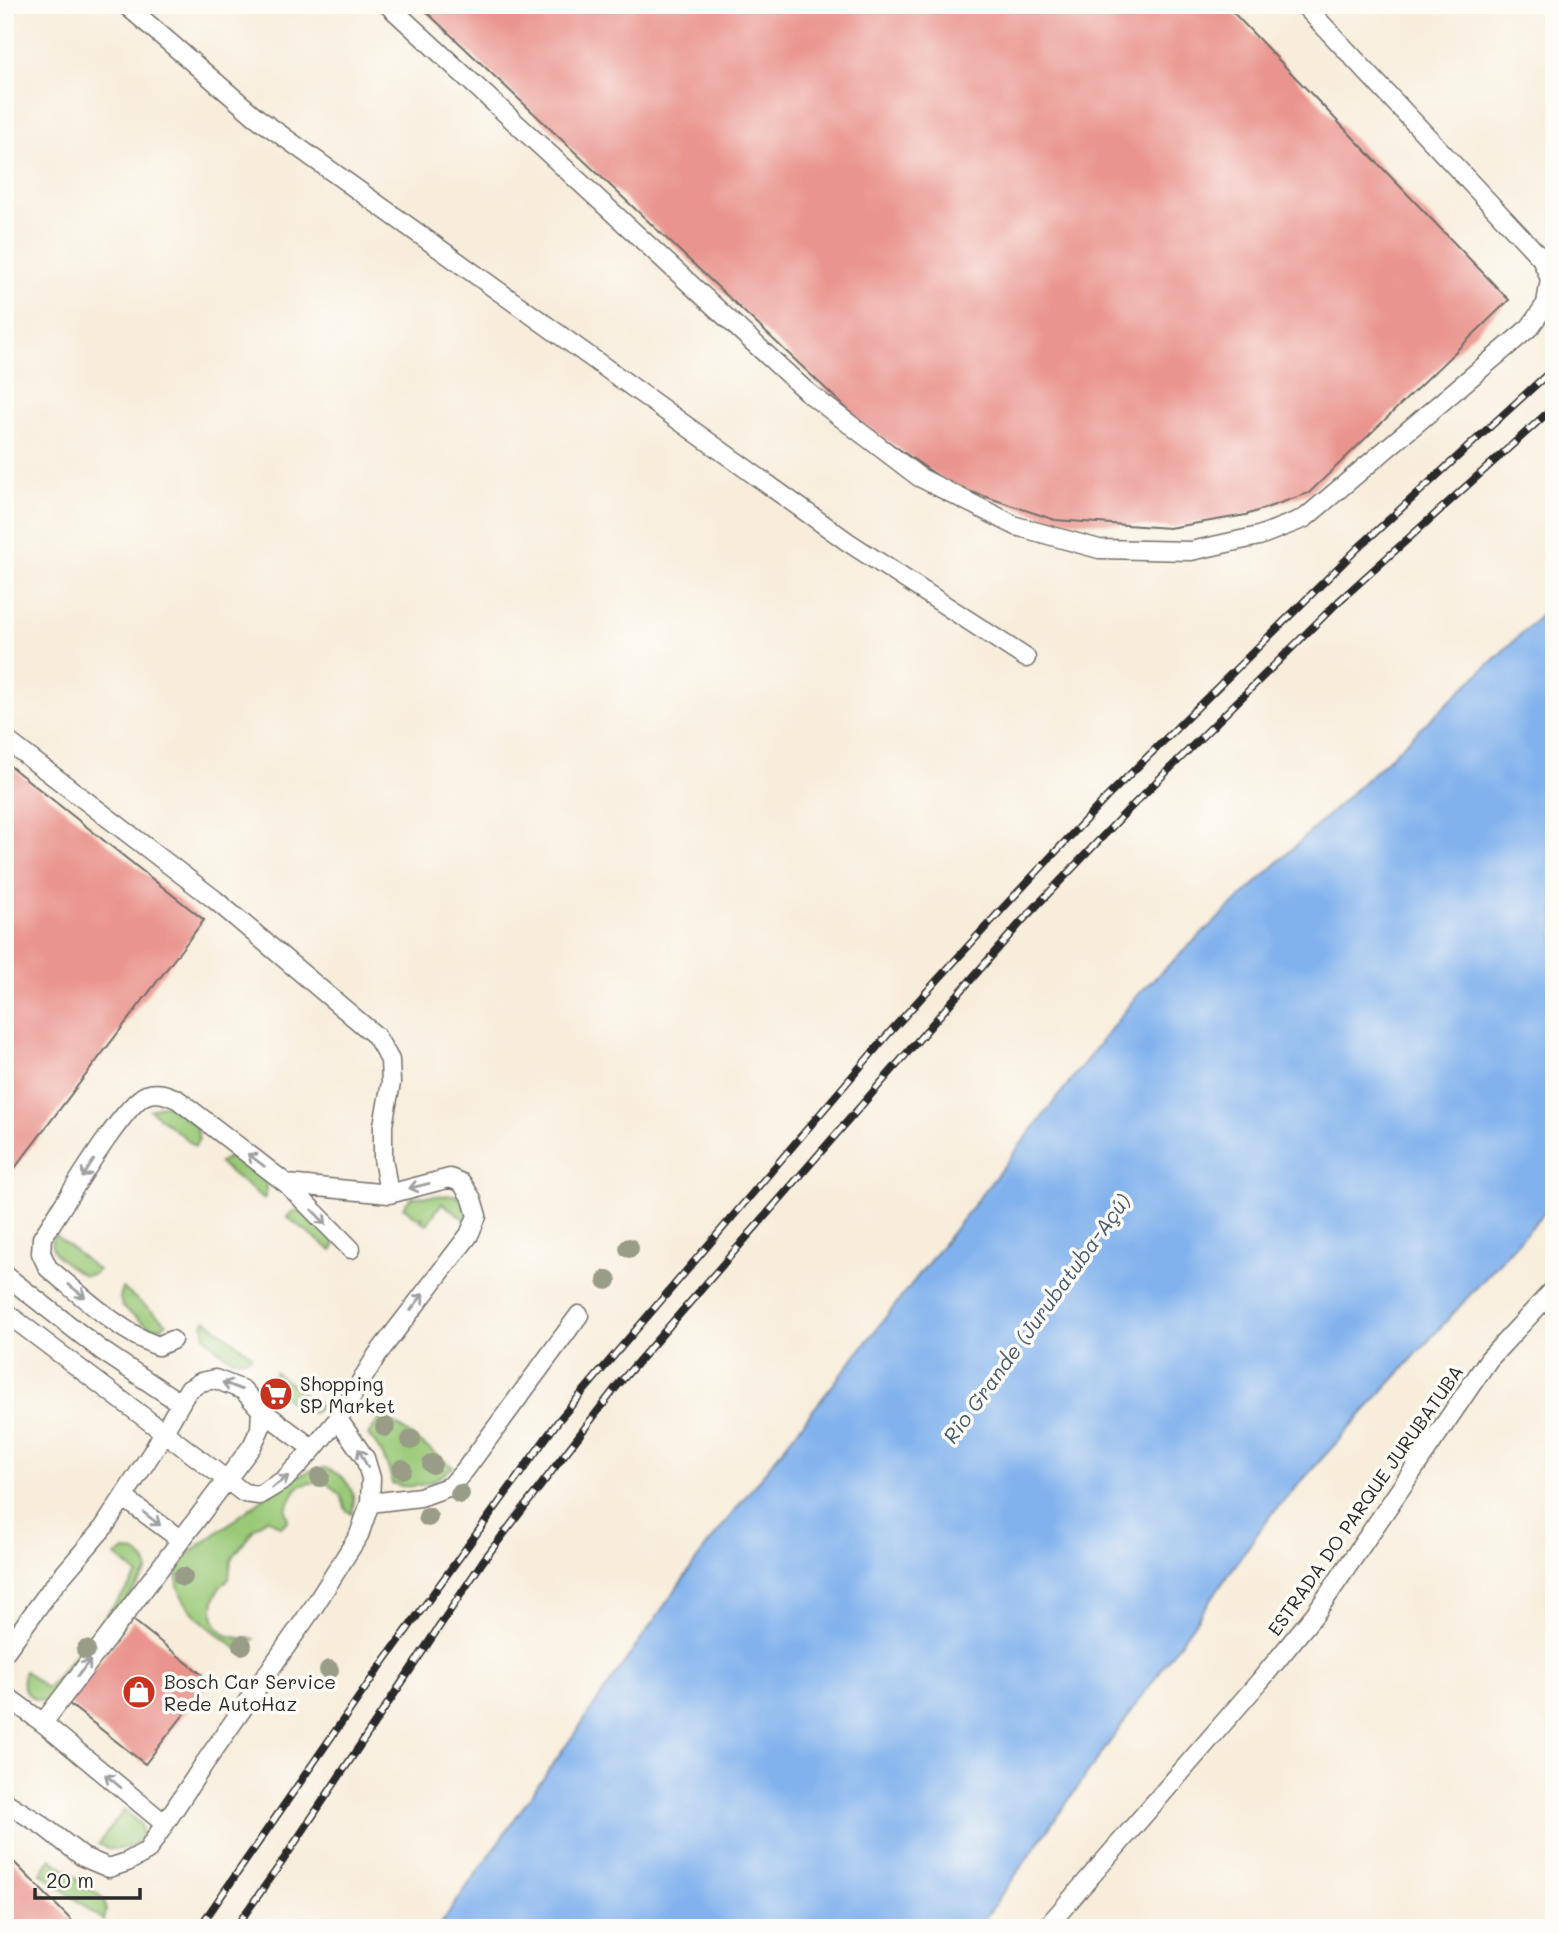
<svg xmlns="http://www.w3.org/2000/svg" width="1559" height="1933" font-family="Mali,sans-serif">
<rect width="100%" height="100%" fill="#fdfcf7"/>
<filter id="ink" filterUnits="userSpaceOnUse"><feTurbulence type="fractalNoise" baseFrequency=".0143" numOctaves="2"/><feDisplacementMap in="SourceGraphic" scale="14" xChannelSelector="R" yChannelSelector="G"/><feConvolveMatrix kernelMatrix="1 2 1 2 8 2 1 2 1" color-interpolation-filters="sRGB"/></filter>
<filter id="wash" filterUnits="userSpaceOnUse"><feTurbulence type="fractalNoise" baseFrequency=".00686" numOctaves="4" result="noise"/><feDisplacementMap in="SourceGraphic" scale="28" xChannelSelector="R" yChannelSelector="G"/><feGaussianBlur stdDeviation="1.57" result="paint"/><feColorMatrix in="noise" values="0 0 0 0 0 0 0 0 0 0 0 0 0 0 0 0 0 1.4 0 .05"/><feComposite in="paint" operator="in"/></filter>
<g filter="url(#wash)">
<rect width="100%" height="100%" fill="#f8eddb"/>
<path fill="#9ac977" stroke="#627a51" stroke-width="2" d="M 162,1105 L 168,1105 L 196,1126 L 199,1139 L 195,1146 L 150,1110 Z
M 232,1157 L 264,1180 L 267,1189 L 264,1199 L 219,1163 L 225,1159 Z
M 455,1195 L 465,1202 L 468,1213 L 465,1220 L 442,1203 L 427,1224 L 421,1221 L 423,1217 L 421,1216 L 419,1219 L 403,1207 L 410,1199 L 414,1197 Z
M 302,1210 L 335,1241 L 334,1248 L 332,1251 L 287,1217 L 294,1211 Z
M 54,1234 L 98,1270 L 94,1274 L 83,1275 C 69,1265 44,1254 54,1234 Z
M 122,1288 L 167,1323 L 162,1327 L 151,1328 L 122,1307 L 120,1298 Z
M 206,1320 L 252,1355 C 237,1369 216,1349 205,1336 L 203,1324 Z
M 275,1372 L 321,1407 L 313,1413 L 303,1412 L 275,1389 L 272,1380 Z
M 383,1414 L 453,1467 C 436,1482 414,1492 392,1483 C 389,1464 381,1449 368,1435 Z
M 325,1468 C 346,1475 358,1491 352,1514 L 346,1510 L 341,1496 L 328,1484 L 310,1483 L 302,1485 L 296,1489 L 286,1509 L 288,1520 L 281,1527 L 267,1518 L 255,1528 L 231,1560 L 229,1579 C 211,1591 206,1620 225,1634 C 233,1639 245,1638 254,1639 L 242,1651 L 235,1647 C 213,1630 168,1602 179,1568 C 181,1563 185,1559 188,1554 L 290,1479 L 313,1470 Z
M 124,1551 C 135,1550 148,1559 148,1571 L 51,1700 C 33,1705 16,1688 25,1671 L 47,1689 L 138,1575 L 116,1556 Z
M 124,1810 L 141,1825 L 142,1837 C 131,1850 113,1853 98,1844 Z
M 51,1858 L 104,1899 L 106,1911 L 104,1921 L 41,1873 Z"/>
<path fill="#82b2ed" stroke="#566e8c" stroke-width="2" d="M 1554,603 L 1554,1202 L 1270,1516 L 978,1928 L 438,1928 L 700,1555 L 1139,993 Z"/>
<g id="blocks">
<path fill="#ea948e" d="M 419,5 L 1226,5 L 1509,300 L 1309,493 L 1246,515 L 1169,528 L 1055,520 L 951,485 L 864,425 Z
M 5,762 L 204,920 L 5,1181 Z
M 133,1620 L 210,1681 L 145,1764 L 68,1703 Z
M 5,1853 L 79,1928 L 5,1928 Z"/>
</g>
</g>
<g filter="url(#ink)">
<use href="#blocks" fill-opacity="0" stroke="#736f69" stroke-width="2"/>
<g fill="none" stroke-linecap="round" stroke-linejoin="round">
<defs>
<path id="lane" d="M 126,5 L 256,117 L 848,542 L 1026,658
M 388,5 L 806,391 L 919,477 L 1016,526 L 1099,549 L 1191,551 L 1259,536 L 1305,518 L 1530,327 L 1546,304 L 1550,279 L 1541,258 L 1304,5
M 5,739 L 214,899 L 376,1036 L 390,1060 L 391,1083 L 383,1125 L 383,1158 L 389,1194
M 287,1184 L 351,1249
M 5,1275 L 101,1350 L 180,1403
M 5,1312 L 244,1493 L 259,1495 L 284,1480 L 313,1449 L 338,1419 L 377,1355 L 469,1235 L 477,1216 L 472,1199 L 462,1183 L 450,1178 L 389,1194 L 287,1184 L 177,1099 C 165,1094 158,1091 146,1095 C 122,1105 60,1212 42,1238 L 41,1253 L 48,1268 C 80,1294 119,1332 158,1346 L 172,1340
M 261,1410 L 313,1449
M 123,1497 L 181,1540
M 370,1503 L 420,1497 L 451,1486 L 465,1470 L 579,1315
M 5,1652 L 51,1589 L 104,1527 L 153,1451 L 188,1390 L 201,1382 L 215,1379 L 243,1390 L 261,1410 L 260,1429 L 252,1446 L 43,1723
M 5,1695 L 43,1723 L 165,1824
M 5,1802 L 42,1825 L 83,1857 L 109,1868 L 127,1862 L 147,1851 L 204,1764 L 315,1605 L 359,1535 L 370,1503 L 371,1478 L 365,1458 L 338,1419
M 1046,1928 L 1259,1682 L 1315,1614 L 1489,1359 L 1554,1289"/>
</defs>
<use href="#lane" stroke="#736f69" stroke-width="21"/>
<use href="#lane" stroke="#fff" stroke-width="18"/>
<defs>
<path id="rail" d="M 199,1928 L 377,1671 L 559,1420 L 890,1032 L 1003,908 L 1106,798 L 1357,549 L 1554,368
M 235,1928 L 282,1862 L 483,1561 L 617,1386 L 1022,921 L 1128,810 L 1338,602 L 1554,407"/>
</defs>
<use href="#rail" stroke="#2b2b2b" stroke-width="8"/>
<use href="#rail" stroke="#fdfcf7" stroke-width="5" stroke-dasharray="16" stroke-linecap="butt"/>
</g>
<g fill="#999c87">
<circle cx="629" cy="1248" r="10"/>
<circle cx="607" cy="1280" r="10"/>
<circle cx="385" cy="1427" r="10"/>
<circle cx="411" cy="1440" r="10"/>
<circle cx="432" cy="1464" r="10"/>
<circle cx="402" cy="1469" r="10"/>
<circle cx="320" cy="1477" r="10"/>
<circle cx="460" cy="1494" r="10"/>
<circle cx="428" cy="1517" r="10"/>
<circle cx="183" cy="1577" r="10"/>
<circle cx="242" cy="1645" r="10"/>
<circle cx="86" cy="1650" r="10"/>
<circle cx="329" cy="1670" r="10"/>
</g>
<defs><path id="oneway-shaft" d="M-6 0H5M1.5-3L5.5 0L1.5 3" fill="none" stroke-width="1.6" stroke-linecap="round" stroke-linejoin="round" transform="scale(1.75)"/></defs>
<g stroke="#a0a0a0">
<use href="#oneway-shaft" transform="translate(256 1160) rotate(-143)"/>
<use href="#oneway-shaft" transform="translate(88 1169) rotate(123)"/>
<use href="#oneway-shaft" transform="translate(419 1186) rotate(166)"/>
<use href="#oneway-shaft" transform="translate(319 1217) rotate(46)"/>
<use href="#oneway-shaft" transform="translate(77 1291) rotate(38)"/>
<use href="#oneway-shaft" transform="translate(417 1302) rotate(-52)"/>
<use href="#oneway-shaft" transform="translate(232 1386) rotate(-159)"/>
<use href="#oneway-shaft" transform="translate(363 1458) rotate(-116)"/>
<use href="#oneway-shaft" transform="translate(280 1482) rotate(-36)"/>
<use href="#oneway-shaft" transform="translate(152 1519) rotate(37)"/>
<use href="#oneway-shaft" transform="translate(84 1668) rotate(-53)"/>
<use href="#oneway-shaft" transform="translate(113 1781) rotate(-140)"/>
</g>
</g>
<defs>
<symbol id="supermarket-disc" viewBox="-11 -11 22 22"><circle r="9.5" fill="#c8321e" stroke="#fdfcf7"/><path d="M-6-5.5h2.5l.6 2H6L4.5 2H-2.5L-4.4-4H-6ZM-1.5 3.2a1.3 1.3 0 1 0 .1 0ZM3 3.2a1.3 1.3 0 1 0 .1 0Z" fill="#fff"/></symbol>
<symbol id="shop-disc" viewBox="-11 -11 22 22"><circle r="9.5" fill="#c8321e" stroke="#fdfcf7"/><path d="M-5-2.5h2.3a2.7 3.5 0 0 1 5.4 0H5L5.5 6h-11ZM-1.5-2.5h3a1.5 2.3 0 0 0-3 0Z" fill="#fff"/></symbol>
</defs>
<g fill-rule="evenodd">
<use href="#supermarket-disc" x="257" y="1375" width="38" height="38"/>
<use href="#shop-disc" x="120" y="1673" width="38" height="38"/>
</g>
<g text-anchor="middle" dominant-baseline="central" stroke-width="7" stroke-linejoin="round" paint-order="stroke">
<g font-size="19" fill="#2b2b2b" stroke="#fdfcf7" text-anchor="start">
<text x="300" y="1383">Shopping<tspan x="300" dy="22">SP Market</tspan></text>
<text x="164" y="1681">Bosch Car Service<tspan x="164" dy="22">Rede AutoHaz</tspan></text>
</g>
<g font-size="19" fill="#2b2b2b" stroke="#fdfcf7">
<text transform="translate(1365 1500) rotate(-55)">ESTRADA DO PARQUE JURUBATUBA</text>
</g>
<g font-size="21" font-style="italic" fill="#495a6f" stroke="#fdfcf7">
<text transform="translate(1036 1318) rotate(-54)">Rio Grande (Jurubatuba-Açú)</text>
</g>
</g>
<rect width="1559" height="1933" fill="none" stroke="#fdfcf7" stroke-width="28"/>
<path d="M35 1888v10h105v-10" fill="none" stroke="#2b2b2b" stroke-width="3.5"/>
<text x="46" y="1888" font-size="21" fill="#2b2b2b" stroke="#fdfcf7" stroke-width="5" paint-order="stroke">20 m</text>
</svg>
